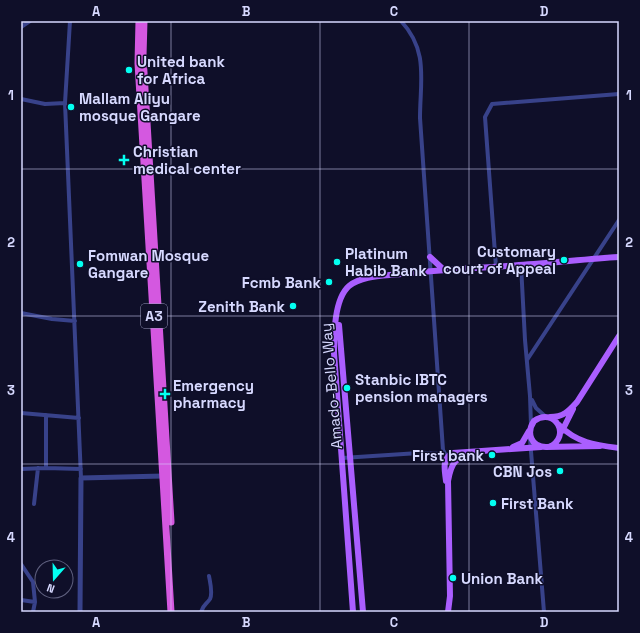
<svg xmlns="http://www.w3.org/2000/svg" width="640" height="633" font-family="'Space Grotesk',sans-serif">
<rect width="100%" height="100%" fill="#0f0f29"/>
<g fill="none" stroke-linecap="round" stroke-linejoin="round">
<path stroke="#38428a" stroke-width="4" d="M 70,21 L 65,103 L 81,478
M 401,21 C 429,51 420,81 420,118 L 443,450 L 447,457 L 454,462
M 21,27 L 30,21
M 21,99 L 45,104 L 65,103
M 521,265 L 525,340 L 530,396 L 531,425
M 496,267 L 485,117 L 492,104 L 619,94
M 21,313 L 52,319 L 75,321
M 527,360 L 619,220
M 532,400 L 536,408 L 546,417
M 21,413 L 79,418
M 530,439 L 544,612
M 342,458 L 419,453 L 444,454
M 46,468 L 46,415
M 21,469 L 46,468 L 81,469
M 34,504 L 38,468
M 21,564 L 33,582 L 35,602 L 33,612
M 21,600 L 35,602
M 201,612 C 204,603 206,605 210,599 C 213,593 210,582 209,576"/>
<path stroke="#38428a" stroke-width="5" d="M 80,612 L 81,478 L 163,476"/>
<path stroke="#aa5eff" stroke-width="6" d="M 430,257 L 444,270
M 339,325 L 363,612
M 550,417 C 563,417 568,412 577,402 L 619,336
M 559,425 C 577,443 595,445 619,448
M 562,431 L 573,409
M 513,447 L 522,443 L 529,431
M 549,447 C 572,437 555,406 534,421 C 526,433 531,447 546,447 L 600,446
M 446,481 C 445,471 441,459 453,453 L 541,447
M 353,612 L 334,353 C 334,335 334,299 349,286 C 362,275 385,276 401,274 C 440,270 480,268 519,265 C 552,263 586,259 619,257
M 448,612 L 450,596 L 448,481 C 452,459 456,459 477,451"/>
<path stroke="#d458e0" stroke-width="7" d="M 139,21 L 138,63 L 171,612
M 144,21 L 143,56 L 171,522"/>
</g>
<path fill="none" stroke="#d7d9ff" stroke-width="1" stroke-opacity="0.55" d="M 171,21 L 171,612M 320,21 L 320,612M 469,21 L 469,612M 21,169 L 619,169M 21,316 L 619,316M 21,464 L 619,464"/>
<g fill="#03fff1" stroke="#0f0f29" stroke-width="1.5">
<circle cx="129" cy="70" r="4"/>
<circle cx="71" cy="107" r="4"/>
<path d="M122 154h4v4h4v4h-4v4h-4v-4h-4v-4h4z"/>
<circle cx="564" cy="260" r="4"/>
<circle cx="337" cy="262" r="4"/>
<circle cx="80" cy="264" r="4"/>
<circle cx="329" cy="282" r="4"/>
<circle cx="293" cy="306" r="4"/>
<circle cx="347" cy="388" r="4"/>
<path d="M163 388h4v4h4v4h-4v4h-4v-4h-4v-4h4z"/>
<circle cx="492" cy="455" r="4"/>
<circle cx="560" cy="471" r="4"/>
<circle cx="493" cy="503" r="4"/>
<circle cx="453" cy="578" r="4"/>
</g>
<g text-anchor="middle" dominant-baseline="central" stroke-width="3" stroke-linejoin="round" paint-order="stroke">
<rect fill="#0f0f29" stroke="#9b9cbf" stroke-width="1" x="141" y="304" width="26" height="24" rx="3"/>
<g font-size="14" font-weight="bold" fill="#d7d9ff">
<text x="154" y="316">A3</text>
</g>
<g font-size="15" font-weight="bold" fill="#d7d9ff" stroke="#0f0f29" text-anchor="start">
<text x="137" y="61">United bank<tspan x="137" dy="17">for Africa</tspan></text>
<text x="79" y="98">Mallam Aliyu<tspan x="79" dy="17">mosque Gangare</tspan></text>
<text x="133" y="151">Christian<tspan x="133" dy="17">medical center</tspan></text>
<text x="556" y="251" text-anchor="end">Customary<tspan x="556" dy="17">court of Appeal</tspan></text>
<text x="345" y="253">Platinum<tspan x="345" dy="17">Habib Bank</tspan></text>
<text x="88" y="255">Fomwan Mosque<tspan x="88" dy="17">Gangare</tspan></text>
<text x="321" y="282" text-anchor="end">Fcmb Bank</text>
<text x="285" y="306" text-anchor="end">Zenith Bank</text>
<text x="355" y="379">Stanbic IBTC<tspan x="355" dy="17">pension managers</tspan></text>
<text x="173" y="385">Emergency<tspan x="173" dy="17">pharmacy</tspan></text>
<text x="484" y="455" text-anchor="end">First bank</text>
<text x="552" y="471" text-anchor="end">CBN Jos</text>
<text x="501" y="503">First Bank</text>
<text x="461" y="578">Union Bank</text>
</g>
<g font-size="15" fill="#d7d9ff" stroke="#0f0f29">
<text transform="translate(331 386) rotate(-95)">Amado-Bello Way</text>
</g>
</g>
<rect width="640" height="633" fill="none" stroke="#0f0f29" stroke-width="44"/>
<g transform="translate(54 579) rotate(200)"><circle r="19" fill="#0f0f29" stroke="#5f607f"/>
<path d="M0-3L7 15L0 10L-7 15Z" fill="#03fff1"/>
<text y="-6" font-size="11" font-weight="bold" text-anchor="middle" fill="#d7d9ff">N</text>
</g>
<rect x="22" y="22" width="596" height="589" fill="none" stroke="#d7d9ff" stroke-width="1.5"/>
<g font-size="13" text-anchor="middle" font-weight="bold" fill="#d7d9ff">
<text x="96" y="16">A</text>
<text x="246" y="16">B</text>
<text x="394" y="16">C</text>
<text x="544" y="16">D</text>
<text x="11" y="100">1</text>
<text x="629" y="100">1</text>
<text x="11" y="247">2</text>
<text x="629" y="247">2</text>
<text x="11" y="395">3</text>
<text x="629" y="395">3</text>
<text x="11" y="542">4</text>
<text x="629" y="542">4</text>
<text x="96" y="627">A</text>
<text x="246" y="627">B</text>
<text x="394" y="627">C</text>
<text x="544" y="627">D</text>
</g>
</svg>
